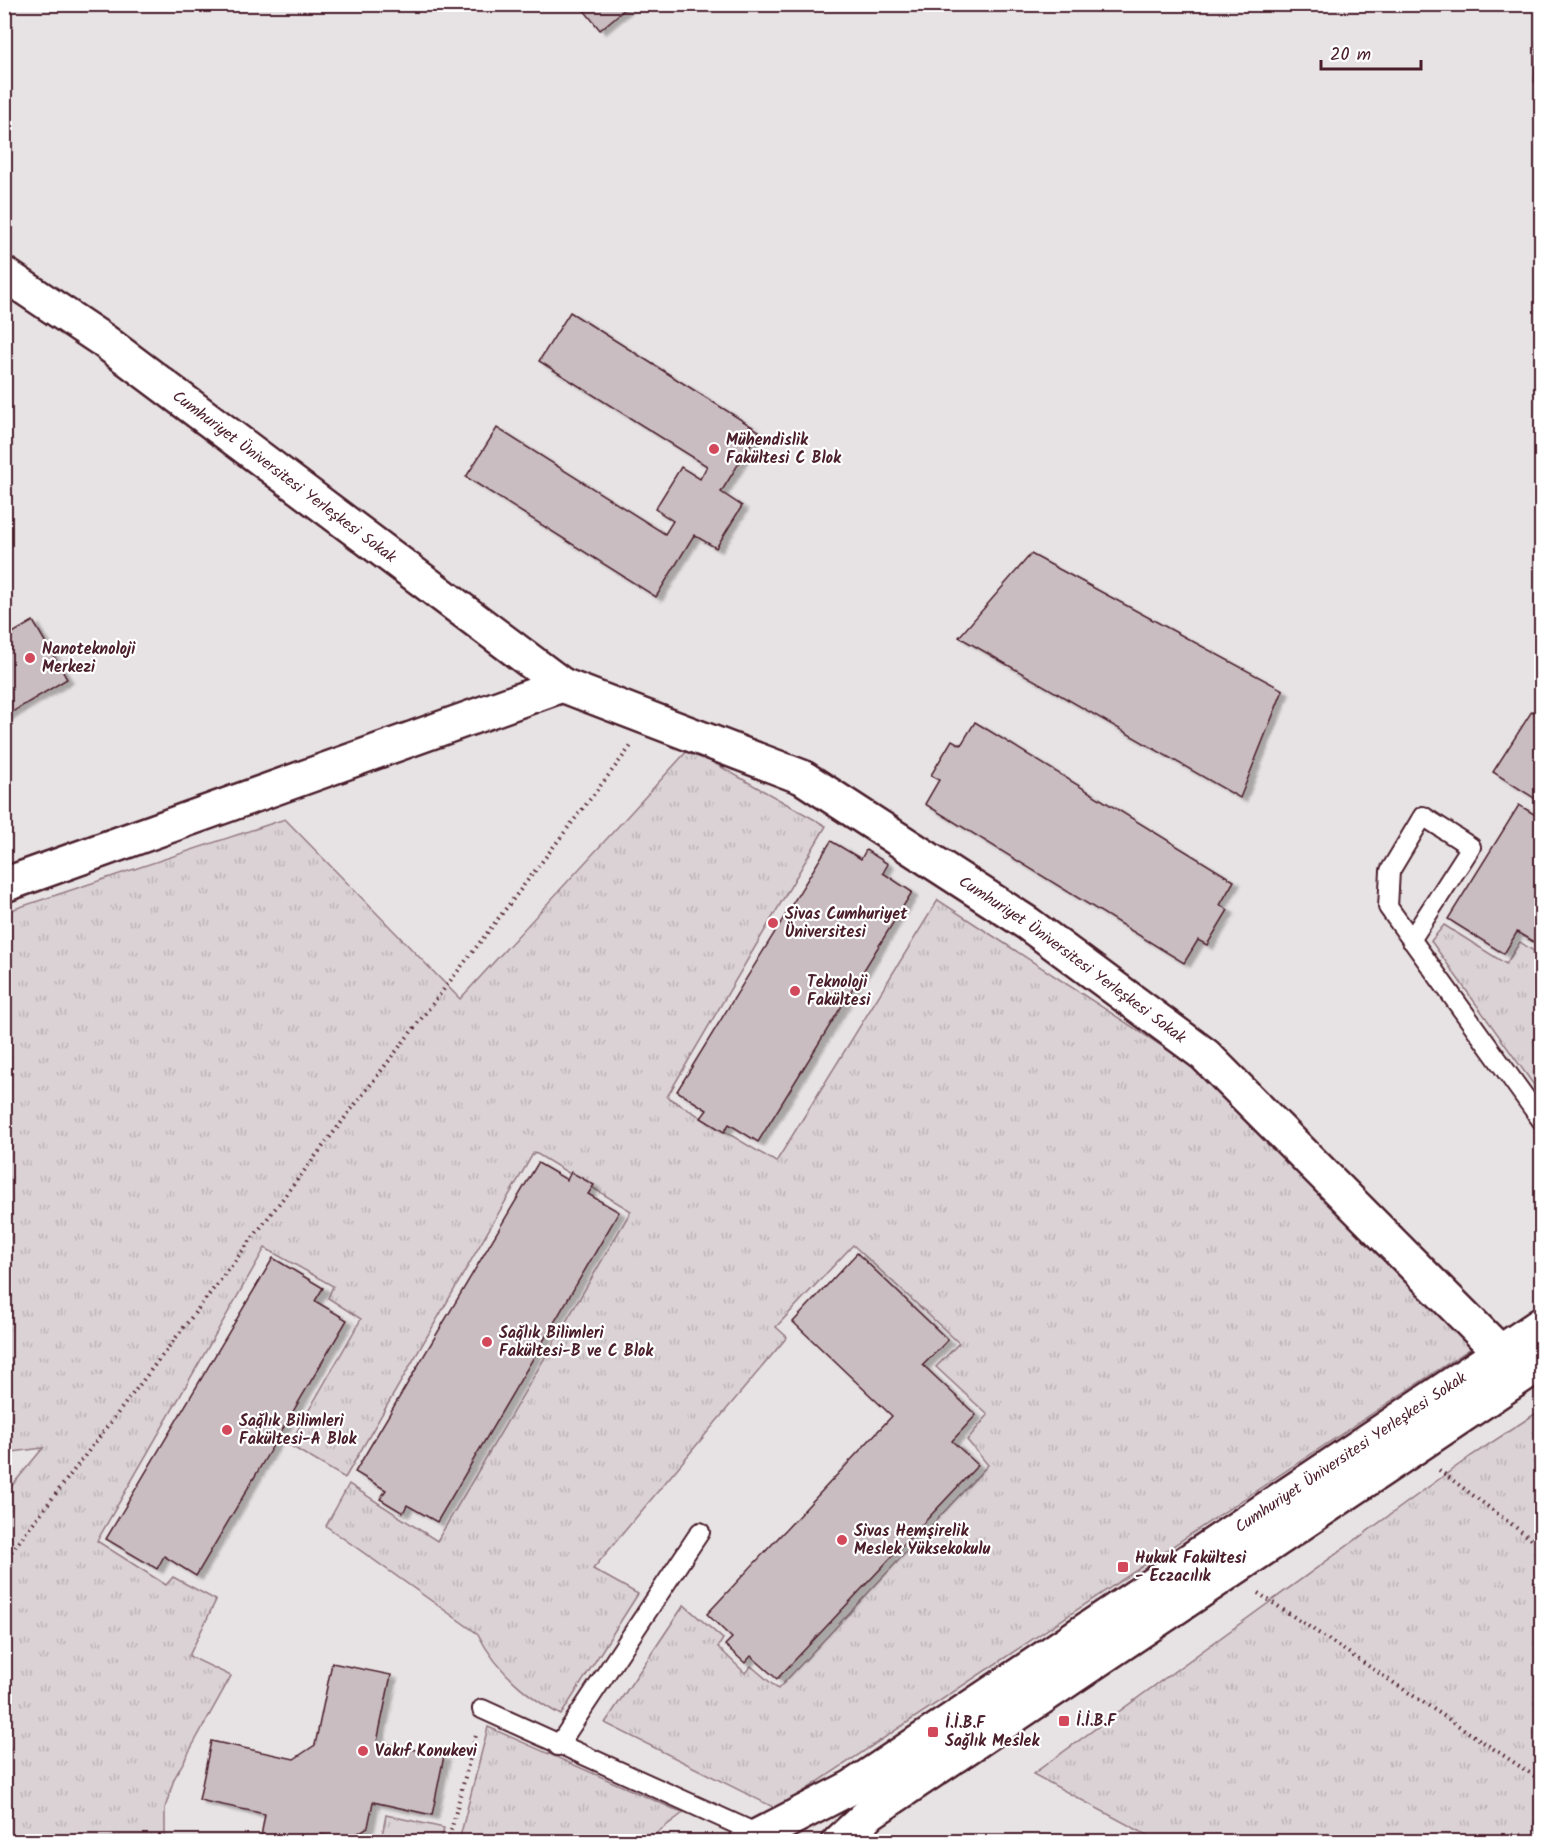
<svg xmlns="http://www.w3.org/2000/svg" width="1546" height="1846" font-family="Kalam,sans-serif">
<defs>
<pattern id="grass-tufts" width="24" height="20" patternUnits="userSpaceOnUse" patternTransform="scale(1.5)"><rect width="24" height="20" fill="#dbd2d5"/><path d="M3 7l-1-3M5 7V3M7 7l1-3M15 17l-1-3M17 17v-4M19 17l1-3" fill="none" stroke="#bdb4b7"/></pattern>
<pattern id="forest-crowns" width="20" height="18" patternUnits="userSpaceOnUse" patternTransform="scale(1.5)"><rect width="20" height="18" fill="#dbd2d5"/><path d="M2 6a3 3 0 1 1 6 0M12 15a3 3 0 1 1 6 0" fill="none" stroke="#bdb4b7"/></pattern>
<filter id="shadow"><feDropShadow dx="6" dy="4" stdDeviation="1.5" flood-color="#0004"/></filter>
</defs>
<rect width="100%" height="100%" fill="#f4f2f2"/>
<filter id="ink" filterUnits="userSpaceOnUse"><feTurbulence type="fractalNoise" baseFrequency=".0167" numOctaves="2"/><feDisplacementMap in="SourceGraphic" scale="12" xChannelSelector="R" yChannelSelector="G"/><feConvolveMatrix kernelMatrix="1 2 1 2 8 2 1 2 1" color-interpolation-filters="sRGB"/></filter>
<g filter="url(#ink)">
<path fill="#e7e2e3" d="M 5,5 L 1541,5 L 1541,1841 L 5,1841 Z"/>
<path fill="url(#grass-tufts)" stroke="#927880" stroke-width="1.5" d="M 689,749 L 826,826 L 667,1097 L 776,1162 L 938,900 L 1197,1069 L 1477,1344 L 777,1809 L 605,1723 L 684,1605 L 723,1639 L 718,1647 L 745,1673 L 751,1666 L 778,1689 L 988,1465 L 967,1440 L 988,1415 L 936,1367 L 959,1343 L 853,1245 L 776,1327 L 787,1337 L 593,1569 L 638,1594 L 561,1715 C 526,1696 496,1670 478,1634 L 326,1526 L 349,1484 L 437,1541 L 631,1211 L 534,1152 L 345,1478 L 289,1445 L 361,1319 L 328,1298 L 333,1286 L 265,1248 L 97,1541 L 166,1585 L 173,1577 L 216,1600 L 189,1656 L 231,1676 L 174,1779 L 165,1808 L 165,1841 L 5,1841 L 5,1494 L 43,1448 L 5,1453 L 5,912 L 285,819 L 460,999 Z
M 1444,925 L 1506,964 L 1520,942 L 1541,956 L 1541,1095 L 1431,941 Z
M 1541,1410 L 1541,1841 L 1158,1841 L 1033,1774 L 1471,1456 Z
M 488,1727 L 683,1813 L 646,1841 L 459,1841 Z
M 386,1815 L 444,1828 L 441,1841 L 381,1841 Z"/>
<path fill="url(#forest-crowns)" stroke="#927880" stroke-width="1.5" d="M 1540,5 L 1542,5 L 1541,87 L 1534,82 Z"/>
<path fill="#cabdc1" stroke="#4a1f2b" stroke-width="1.5" filter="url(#shadow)" d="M 579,4 L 631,4 L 600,30 Z
M 570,312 L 759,431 L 721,492 L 742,506 L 716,548 L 694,535 L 656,597 L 466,477 L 497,428 L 665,534 L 673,521 L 655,509 L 681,467 L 700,479 L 707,466 L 539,361 Z
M 1031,554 L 1283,690 L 1240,798 L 959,637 Z
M 33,621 L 67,679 L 4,717 L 4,638 Z
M 1532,711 L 1542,717 L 1542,803 L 1493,772 Z
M 975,722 L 1234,881 L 1220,905 L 1228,910 L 1207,945 L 1198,940 L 1184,963 L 925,804 L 939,780 L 931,775 L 952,740 L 961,745 Z
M 1519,805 L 1542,819 L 1542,947 L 1517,932 L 1504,954 L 1448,919 Z
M 831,841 L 861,859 L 866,850 L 888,864 L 883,873 L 912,892 L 758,1142 L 729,1124 L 724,1132 L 701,1118 L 707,1110 L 677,1091 Z
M 538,1163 L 567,1180 L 571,1172 L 594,1185 L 588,1194 L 619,1212 L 437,1522 L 407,1505 L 403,1513 L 380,1499 L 386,1490 L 355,1472 Z
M 857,1253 L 948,1340 L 923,1365 L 976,1415 L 952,1441 L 978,1465 L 777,1679 L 751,1656 L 745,1663 L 725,1645 L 732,1638 L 707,1614 L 892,1416 L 793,1322 Z
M 273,1258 L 323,1288 L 315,1301 L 347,1320 L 196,1576 L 164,1556 L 157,1569 L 106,1539 Z
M 332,1663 L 391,1675 L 377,1742 L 444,1756 L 432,1815 L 373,1802 L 368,1827 L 347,1840 L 322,1835 L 321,1842 L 260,1842 L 265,1814 L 199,1800 L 211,1741 L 294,1759 L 315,1745 Z"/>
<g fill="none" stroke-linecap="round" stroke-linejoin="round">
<defs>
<path id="lane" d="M 1411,940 L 1471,847 L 1423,816 L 1390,871 L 1388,907 L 1542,1121
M 482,1709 L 758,1834
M 558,1746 L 700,1532"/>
<g id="street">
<path id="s1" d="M 4,274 L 104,341 L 562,685"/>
<path id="s2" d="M 4,885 L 562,685 L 802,777 L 1027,923 L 1205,1055 L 1500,1352"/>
<path id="s3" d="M 746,1842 L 852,1787 L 1542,1324"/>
<path d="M 839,1842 L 871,1812 L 1542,1362"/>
</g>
</defs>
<use href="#lane" stroke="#4a1f2b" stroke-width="22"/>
<use href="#street" stroke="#4a1f2b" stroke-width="38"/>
<path stroke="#4a1f2b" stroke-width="4" stroke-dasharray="1.5 4.5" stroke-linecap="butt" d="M 1439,1470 L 1542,1547
M 4,1561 L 631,746
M 1258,1593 L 1542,1781
M 448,1842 L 476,1735"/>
<use href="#lane" stroke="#fff" stroke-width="18"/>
<use href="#street" stroke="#fff" stroke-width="33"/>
</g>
</g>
<g fill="#d1495b" stroke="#fff" stroke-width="2">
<circle cx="714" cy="449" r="6"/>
<circle cx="30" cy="658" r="6"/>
<circle cx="773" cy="923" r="6"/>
<circle cx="795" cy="991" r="6"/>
<circle cx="487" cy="1342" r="6"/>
<circle cx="227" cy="1430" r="6"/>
<circle cx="842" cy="1540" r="6"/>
<rect x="1117" y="1561" width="12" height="12" rx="3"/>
<rect x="1058" y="1715" width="12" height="12" rx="3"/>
<rect x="927" y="1726" width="12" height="12" rx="3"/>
<circle cx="363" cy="1751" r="6"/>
</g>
<g text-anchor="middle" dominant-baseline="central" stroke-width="4.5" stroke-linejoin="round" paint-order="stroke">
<g font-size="16" font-weight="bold" fill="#4a1f2b" stroke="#fff" text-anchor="start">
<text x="726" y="440">Mühendislik<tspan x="726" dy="18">Fakültesi C Blok</tspan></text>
<text x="42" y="649">Nanoteknoloji<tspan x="42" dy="18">Merkezi</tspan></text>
<text x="785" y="914">Sivas Cumhuriyet<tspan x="785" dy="18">Üniversitesi</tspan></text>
<text x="807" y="982">Teknoloji<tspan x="807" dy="18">Fakültesi</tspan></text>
<text x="499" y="1333">Sağlık Bilimleri<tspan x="499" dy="18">Fakültesi-B ve C Blok</tspan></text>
<text x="239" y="1421">Sağlık Bilimleri<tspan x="239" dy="18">Fakültesi-A Blok</tspan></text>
<text x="854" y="1531">Sivas Hemşirelik<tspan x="854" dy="18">Meslek Yüksekokulu</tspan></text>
<text x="1135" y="1558">Hukuk Fakültesi<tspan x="1135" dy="18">- Eczacılık</tspan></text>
<text x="1076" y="1721">İ.İ.B.F</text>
<text x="945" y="1723">İ.İ.B.F<tspan x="945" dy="18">Sağlık Meslek</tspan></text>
<text x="375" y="1751">Vakıf Konukevi</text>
</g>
<g font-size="16" fill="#4a1f2b" stroke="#fff">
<text stroke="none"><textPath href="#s1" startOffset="346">Cumhuriyet Üniversitesi Yerleşkesi Sokak</textPath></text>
<text stroke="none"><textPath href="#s2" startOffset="1176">Cumhuriyet Üniversitesi Yerleşkesi Sokak</textPath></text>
<text stroke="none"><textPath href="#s3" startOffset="720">Cumhuriyet Üniversitesi Yerleşkesi Sokak</textPath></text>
</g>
</g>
<rect width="1546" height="1846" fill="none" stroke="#fff" stroke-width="24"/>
<rect x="12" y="12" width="1522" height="1822" fill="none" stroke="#4a1f2b" stroke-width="2" filter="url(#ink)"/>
<path d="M1321 60v9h100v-9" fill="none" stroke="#4a1f2b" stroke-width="3"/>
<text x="1330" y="60" font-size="18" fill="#4a1f2b" stroke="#ffffff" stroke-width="4.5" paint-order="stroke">20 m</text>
</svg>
